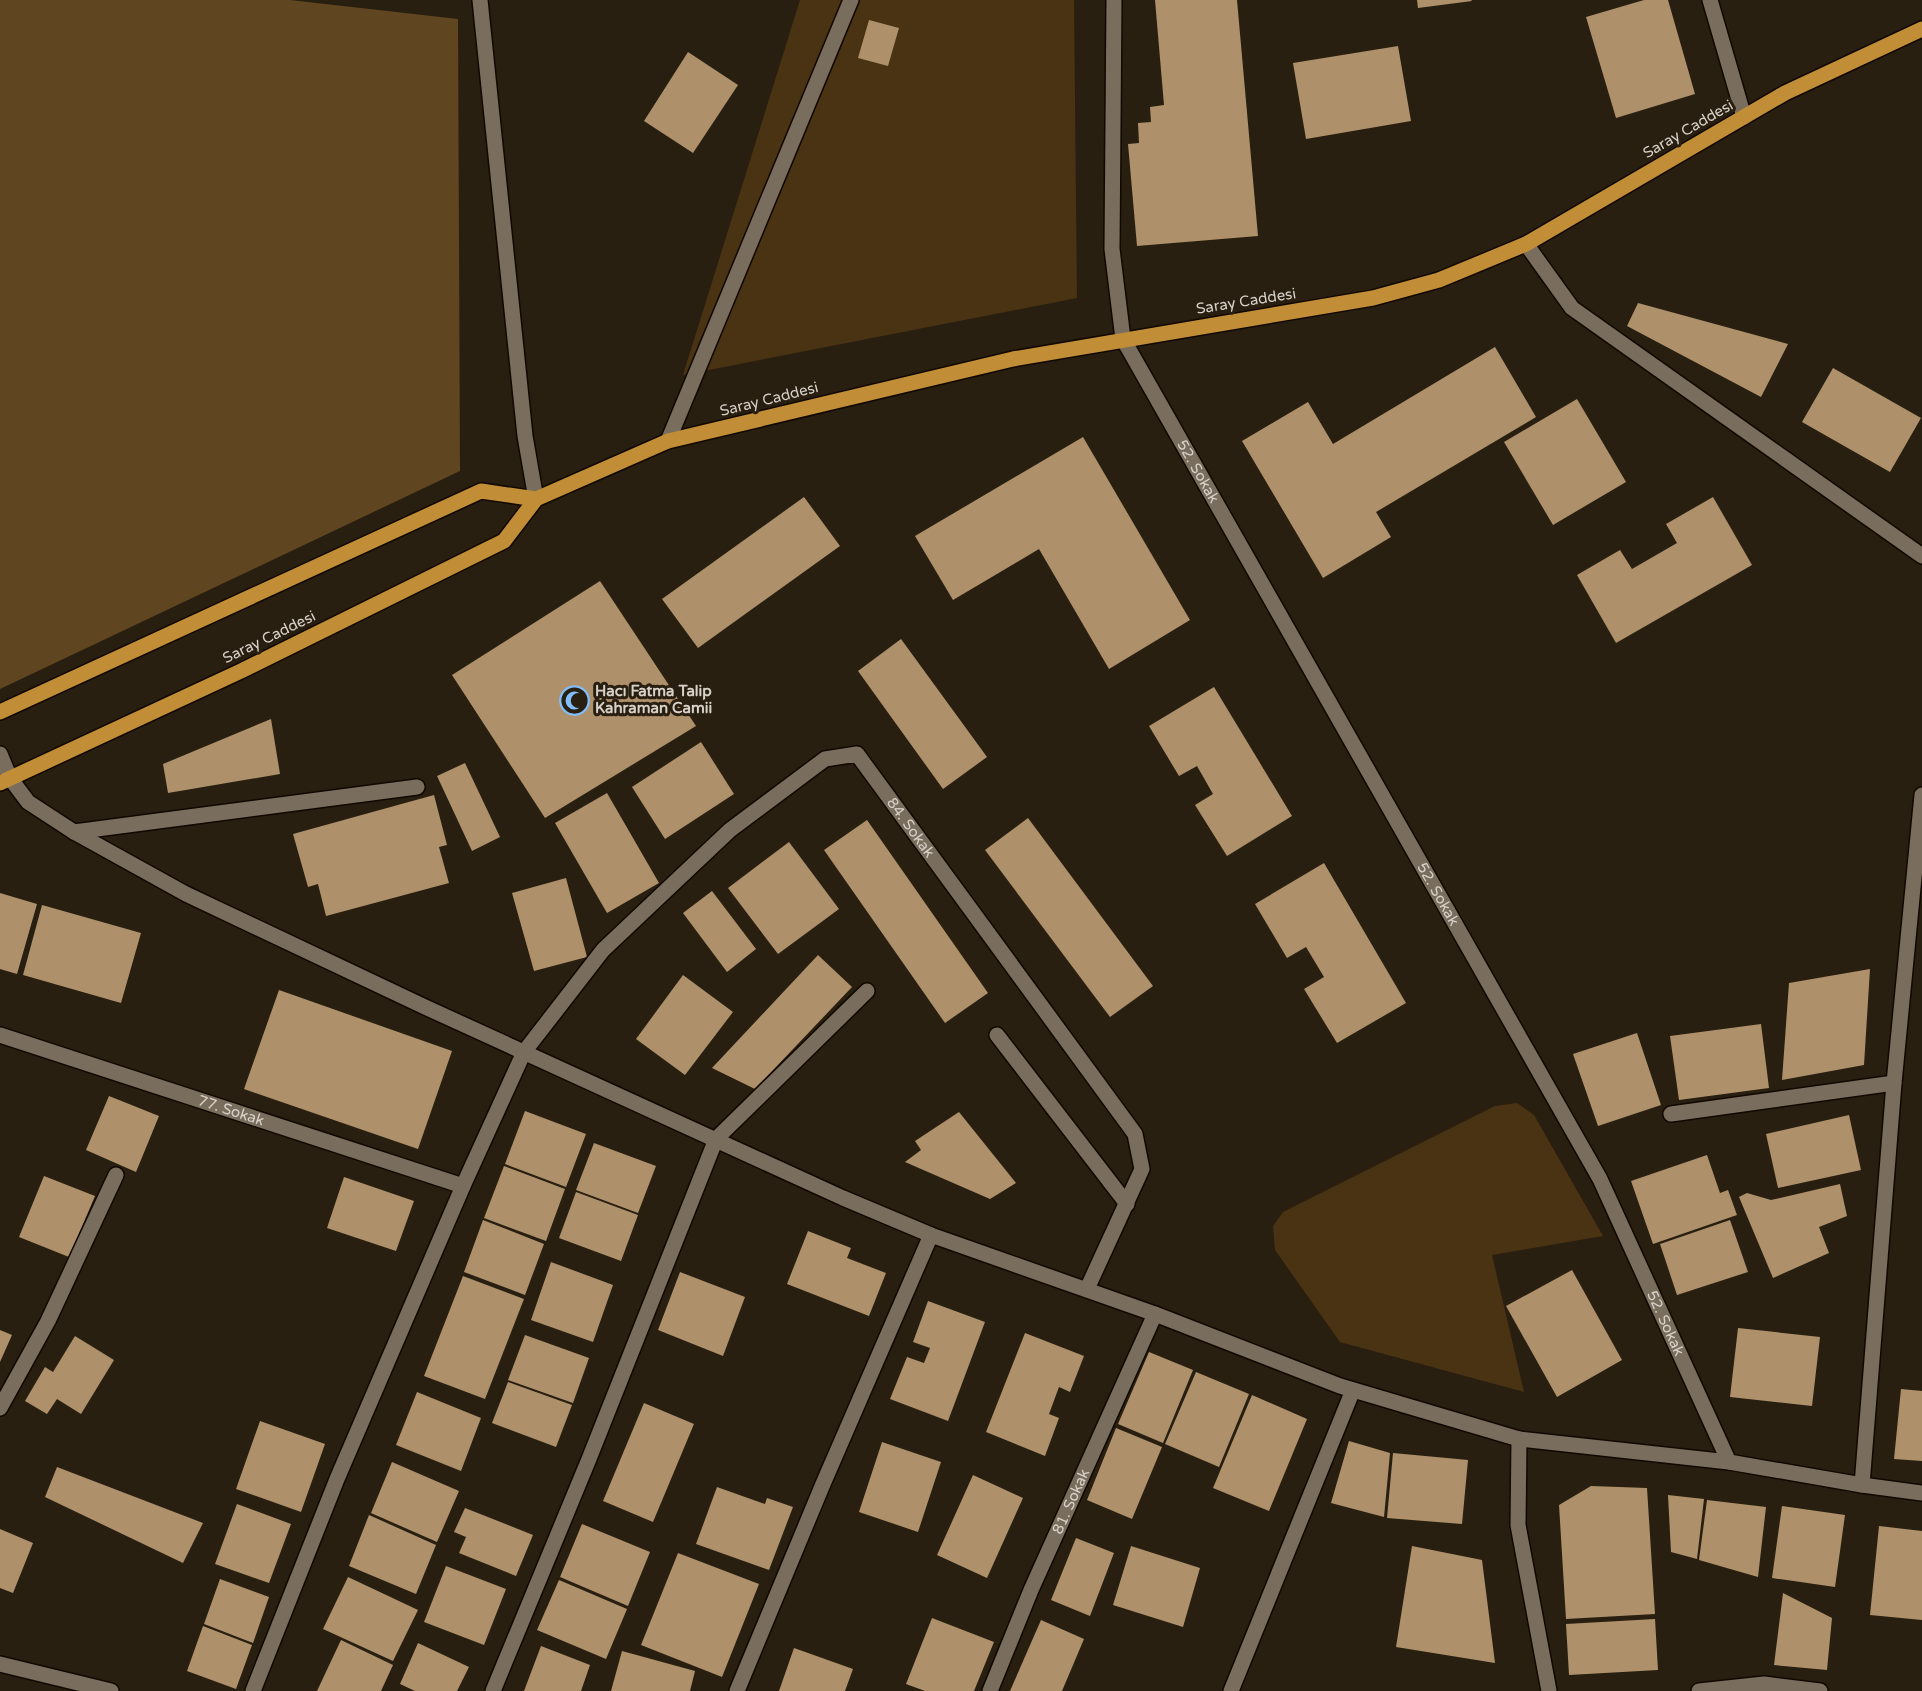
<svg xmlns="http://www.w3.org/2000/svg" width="1922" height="1691" font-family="'Varela Round',sans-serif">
<rect width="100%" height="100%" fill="#291f11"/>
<path fill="#493312" d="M 800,0 L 1074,0 L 1077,298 L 683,375 Z
M 1517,1103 L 1534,1115 L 1603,1236 L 1492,1255 L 1524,1392 L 1340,1342 L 1275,1250 L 1273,1226 L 1283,1212 L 1495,1106 Z"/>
<path fill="#5f4520" d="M 0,0 L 290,0 L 458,19 L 460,471 L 0,689 Z"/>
<path fill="#ae916b" d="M 1155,0 L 1237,0 L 1258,236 L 1137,246 L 1128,144 L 1139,143 L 1138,123 L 1151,122 L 1150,107 L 1164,105 Z
M 1417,0 L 1471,0 L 1472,1 L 1418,8 Z
M 1644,0 L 1668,0 L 1695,94 L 1616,118 L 1586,17 Z
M 869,20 L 899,28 L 888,66 L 858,58 Z
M 1398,46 L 1411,121 L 1306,139 L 1293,63 Z
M 688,52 L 738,85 L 693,153 L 644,121 Z
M 1638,303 L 1788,344 L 1761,397 L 1627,326 Z
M 1495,347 L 1536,417 L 1376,512 L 1391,537 L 1323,578 L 1242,441 L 1308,402 L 1333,444 Z
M 1833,368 L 1921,418 L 1890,472 L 1802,422 Z
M 1577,399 L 1626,482 L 1553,525 L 1504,442 Z
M 1083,437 L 1190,620 L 1109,669 L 1039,549 L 953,600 L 915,536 Z
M 804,497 L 840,546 L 698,648 L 662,599 Z
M 1713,497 L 1752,565 L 1616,643 L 1577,575 L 1620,550 L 1632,569 L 1677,543 L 1666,524 Z
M 600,581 L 696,726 L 545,818 L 452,675 Z
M 901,639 L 987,757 L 943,789 L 858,671 Z
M 1214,687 L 1292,816 L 1227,856 L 1195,805 L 1213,794 L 1197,766 L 1179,776 L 1149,726 Z
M 271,719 L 280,774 L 168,793 L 163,764 Z
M 701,742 L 734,794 L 665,839 L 632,787 Z
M 465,763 L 500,837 L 472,851 L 437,776 Z
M 607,793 L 659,883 L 607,913 L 555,823 Z
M 434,795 L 447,845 L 439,847 L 449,883 L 326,916 L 318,884 L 308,887 L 293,834 Z
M 1028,818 L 1153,986 L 1110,1017 L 985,850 Z
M 867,820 L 988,993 L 945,1023 L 824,850 Z
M 789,842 L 839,909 L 778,954 L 728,888 Z
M 1324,863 L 1406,1003 L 1337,1043 L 1304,989 L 1324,977 L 1306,947 L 1287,958 L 1255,904 Z
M 566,878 L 587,957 L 534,971 L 512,893 Z
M 712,891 L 756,949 L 727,972 L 683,913 Z
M 0,893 L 37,904 L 17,974 L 0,969 Z
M 42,905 L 141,933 L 121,1003 L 23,975 Z
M 818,955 L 852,987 L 755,1089 L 712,1068 Z
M 1870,969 L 1864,1065 L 1782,1080 L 1789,983 Z
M 683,975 L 733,1012 L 685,1075 L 636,1039 Z
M 279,990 L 452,1051 L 418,1149 L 244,1089 Z
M 1761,1024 L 1769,1088 L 1679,1100 L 1670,1036 Z
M 1637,1033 L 1661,1105 L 1598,1126 L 1573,1054 Z
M 109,1096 L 159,1116 L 136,1172 L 86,1150 Z
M 525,1111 L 586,1134 L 566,1187 L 505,1164 Z
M 959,1112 L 1016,1183 L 990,1199 L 905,1162 L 921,1150 L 915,1141 Z
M 1849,1115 L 1861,1170 L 1778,1188 L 1766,1134 Z
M 594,1143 L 656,1166 L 638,1213 L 576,1190 Z
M 1707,1155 L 1720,1193 L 1728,1190 L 1737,1215 L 1653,1244 L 1631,1181 Z
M 504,1166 L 565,1189 L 546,1241 L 484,1218 Z
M 44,1176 L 95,1196 L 69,1257 L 19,1237 Z
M 344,1177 L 414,1201 L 396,1251 L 327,1228 Z
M 1840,1184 L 1847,1216 L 1819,1227 L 1829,1253 L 1773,1278 L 1739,1197 L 1747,1193 L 1771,1200 Z
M 576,1192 L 638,1215 L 621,1261 L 559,1238 Z
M 483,1220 L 544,1244 L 525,1295 L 464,1272 Z
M 1730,1220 L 1748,1272 L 1677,1295 L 1660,1244 Z
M 808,1231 L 851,1248 L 847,1258 L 886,1273 L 869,1316 L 787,1284 Z
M 551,1262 L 613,1285 L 593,1342 L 531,1320 Z
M 1572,1270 L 1622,1360 L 1557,1397 L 1506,1306 Z
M 680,1272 L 745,1297 L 723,1356 L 658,1330 Z
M 463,1276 L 524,1299 L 485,1399 L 424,1376 Z
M 928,1301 L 985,1322 L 948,1421 L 890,1399 L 907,1357 L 924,1363 L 930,1348 L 913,1342 Z
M 1738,1328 L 1820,1337 L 1812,1406 L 1730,1397 Z
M 0,1330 L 12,1335 L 0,1362 Z
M 1025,1333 L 1084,1356 L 1070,1392 L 1059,1387 L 1049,1414 L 1059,1418 L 1045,1456 L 986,1432 Z
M 525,1335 L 589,1358 L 573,1403 L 508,1380 Z
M 75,1336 L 114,1360 L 81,1414 L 57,1399 L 47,1414 L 25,1401 L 45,1367 L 53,1372 Z
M 1149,1352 L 1193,1370 L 1163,1443 L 1118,1424 Z
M 1196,1372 L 1249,1394 L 1219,1467 L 1165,1444 Z
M 508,1382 L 572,1405 L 556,1447 L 492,1423 Z
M 1901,1389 L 1922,1391 L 1922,1461 L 1894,1459 Z
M 417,1392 L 481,1418 L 461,1471 L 396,1445 Z
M 1252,1395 L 1307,1419 L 1269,1511 L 1213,1488 Z
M 644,1403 L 694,1424 L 653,1522 L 603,1501 Z
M 260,1421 L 325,1444 L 301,1512 L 236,1489 Z
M 1116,1428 L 1162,1447 L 1132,1519 L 1087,1500 Z
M 1349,1441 L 1390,1453 L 1384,1517 L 1331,1503 Z
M 882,1442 L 941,1462 L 918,1532 L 859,1512 Z
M 1393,1453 L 1468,1460 L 1462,1524 L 1387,1518 Z
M 392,1462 L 459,1491 L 437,1542 L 371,1513 Z
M 57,1467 L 203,1523 L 183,1563 L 45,1497 Z
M 973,1475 L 1023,1498 L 987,1578 L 937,1555 Z
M 1591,1486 L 1647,1488 L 1655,1614 L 1566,1619 L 1559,1505 Z
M 717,1487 L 765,1504 L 767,1498 L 793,1507 L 769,1570 L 696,1544 Z
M 1668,1495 L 1704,1499 L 1697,1559 L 1671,1552 Z
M 1707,1500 L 1766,1507 L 1758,1577 L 1699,1560 Z
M 237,1504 L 291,1524 L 269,1583 L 215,1564 Z
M 1782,1506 L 1845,1515 L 1835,1587 L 1772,1578 Z
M 465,1508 L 533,1535 L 516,1576 L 459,1553 L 466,1537 L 454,1532 Z
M 369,1515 L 436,1545 L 416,1594 L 349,1566 Z
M 582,1524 L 650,1552 L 628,1606 L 560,1577 Z
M 1879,1526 L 1922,1531 L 1922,1620 L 1870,1615 Z
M 0,1529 L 33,1543 L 13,1593 L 0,1588 Z
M 1076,1538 L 1114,1553 L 1090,1616 L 1051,1600 Z
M 1131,1546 L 1200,1568 L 1183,1627 L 1113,1605 Z
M 1412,1546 L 1482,1560 L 1495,1663 L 1396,1647 Z
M 678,1553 L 759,1584 L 722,1677 L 641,1645 Z
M 446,1566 L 506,1589 L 484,1645 L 424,1622 Z
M 348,1577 L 418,1610 L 393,1661 L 323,1629 Z
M 220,1579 L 269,1597 L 253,1643 L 204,1624 Z
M 559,1580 L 627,1609 L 606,1659 L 537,1630 Z
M 1783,1593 L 1832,1618 L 1827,1670 L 1774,1665 Z
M 932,1618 L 994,1642 L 974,1691 L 925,1691 L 906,1684 Z
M 1655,1619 L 1658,1670 L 1569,1675 L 1566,1624 Z
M 1041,1620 L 1084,1639 L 1062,1691 L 1010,1691 Z
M 203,1626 L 252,1645 L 236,1689 L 187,1671 Z
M 341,1640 L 393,1665 L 381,1691 L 317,1691 Z
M 418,1643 L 469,1667 L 457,1691 L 415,1691 L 400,1684 Z
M 541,1646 L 590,1665 L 581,1691 L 524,1691 Z
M 794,1648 L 853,1669 L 845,1691 L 779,1691 Z
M 622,1651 L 695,1671 L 690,1691 L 611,1691 Z"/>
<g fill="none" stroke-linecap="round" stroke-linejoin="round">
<defs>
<path id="service" d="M 74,832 L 417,787
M 997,1035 L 1127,1204
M 1671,1114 L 1894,1083"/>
<g id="minor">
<path id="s1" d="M 1114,0 L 1112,249 L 1123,339 L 1600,1179 L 1729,1462"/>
<path d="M 1710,0 L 1744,117"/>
<path d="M 1526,244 L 1572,308 L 1922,556"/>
<path d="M 668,441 L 851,0"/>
<path d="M 0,754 L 10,778 L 28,802 L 74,832 L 186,894 L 425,1007 L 843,1198 L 931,1235 L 1155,1314 L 1340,1386 L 1519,1439 L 1518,1525 L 1549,1691"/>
<path id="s2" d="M 0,1035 L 463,1186"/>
<path d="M 0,1408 L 48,1321 L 116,1175"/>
<path d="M 1519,1439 L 1729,1462 L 1862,1485 L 1922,1493"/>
<path d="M 1862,1485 L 1894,1083 L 1922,795"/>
<path d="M 0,1664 L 111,1691"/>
<path id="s3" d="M 253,1691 L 337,1479 L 463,1186 L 524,1052 L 603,950 L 730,830 L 825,759 L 857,754 L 1135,1134 L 1142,1169 L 1087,1289"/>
<path d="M 493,1691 L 589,1459 L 716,1139 L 867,991"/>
<path d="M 737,1691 L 823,1484 L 931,1235"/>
<path id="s4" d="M 990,1691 L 1031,1590 L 1155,1314"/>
<path d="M 1231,1691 L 1353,1390"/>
<path d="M 1699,1691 L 1764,1684 L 1820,1691"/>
</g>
<path id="tertiary" d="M 480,0 L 525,436 L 536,499"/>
<path id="primary" d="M 0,712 L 481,491 L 536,499
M 0,783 L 241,671 L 504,541 L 536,499 L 668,441 L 1013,359 L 1373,298 L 1439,280 L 1526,244 L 1785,93 L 1922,29"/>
</defs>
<use href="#service" stroke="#110800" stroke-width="18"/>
<use href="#minor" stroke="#110800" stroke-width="18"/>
<use href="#tertiary" stroke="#110800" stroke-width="18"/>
<use href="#primary" stroke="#110800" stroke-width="18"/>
<use href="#service" stroke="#796d5d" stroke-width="15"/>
<use href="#minor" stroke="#796d5d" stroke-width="15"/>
<use href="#tertiary" stroke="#796d5d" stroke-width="15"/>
<use href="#primary" stroke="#c18e37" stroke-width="15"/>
</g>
<defs>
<symbol id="mosque-ring" viewBox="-11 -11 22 22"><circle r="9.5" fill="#291f11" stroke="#81bdfa" stroke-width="1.5"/><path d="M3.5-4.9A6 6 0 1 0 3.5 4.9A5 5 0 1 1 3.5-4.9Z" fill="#81bdfa"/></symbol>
</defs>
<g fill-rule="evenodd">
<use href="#mosque-ring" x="558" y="684" width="33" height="33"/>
</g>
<g text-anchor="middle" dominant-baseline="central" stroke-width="6" stroke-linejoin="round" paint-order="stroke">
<g font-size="15" fill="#d9d2c9" stroke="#291f11">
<text transform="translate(1688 129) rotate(-30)">Saray Caddesi</text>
<text transform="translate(1246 301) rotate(-9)">Saray Caddesi</text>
<text transform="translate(769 399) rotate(-14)">Saray Caddesi</text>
<text stroke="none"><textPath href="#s1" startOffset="492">52. Sokak</textPath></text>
<text transform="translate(269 637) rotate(-26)">Saray Caddesi</text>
<text stroke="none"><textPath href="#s3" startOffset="1240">84. Sokak</textPath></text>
<text stroke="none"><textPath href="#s1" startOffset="978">52. Sokak</textPath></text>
<text stroke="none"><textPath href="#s2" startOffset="243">77. Sokak</textPath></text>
<text stroke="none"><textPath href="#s1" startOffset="1464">52. Sokak</textPath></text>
<text stroke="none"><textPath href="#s4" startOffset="206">81. Sokak</textPath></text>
</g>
<g font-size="15" font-weight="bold" fill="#d9d2c9" stroke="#291f11" text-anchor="start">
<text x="595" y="691">Hacı Fatma Talip<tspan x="595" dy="17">Kahraman Camii</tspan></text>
</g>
</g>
</svg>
